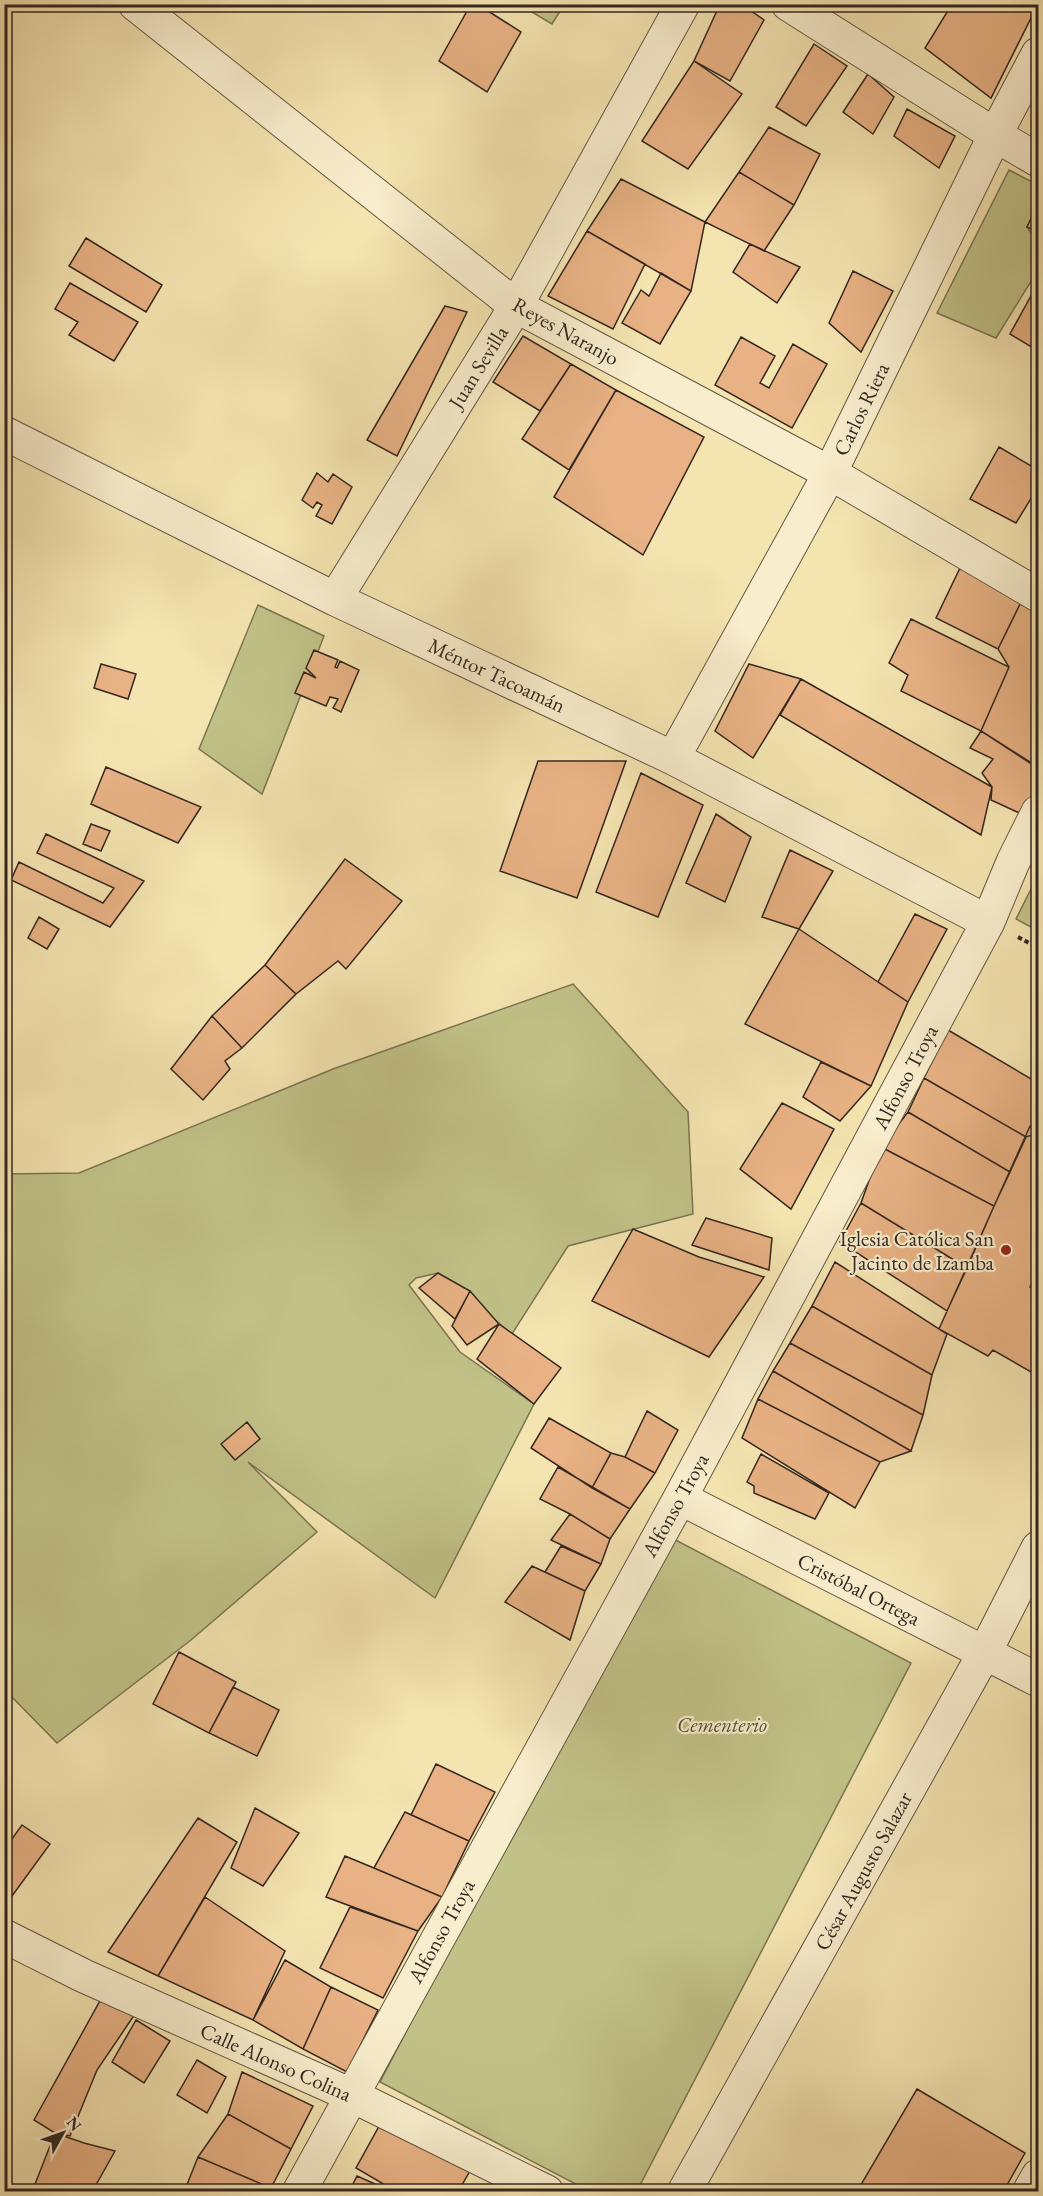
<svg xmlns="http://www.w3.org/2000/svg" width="1043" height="2196" font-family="'EB Garamond',serif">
<rect width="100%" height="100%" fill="#f4e4b0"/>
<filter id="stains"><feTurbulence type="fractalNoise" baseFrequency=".00333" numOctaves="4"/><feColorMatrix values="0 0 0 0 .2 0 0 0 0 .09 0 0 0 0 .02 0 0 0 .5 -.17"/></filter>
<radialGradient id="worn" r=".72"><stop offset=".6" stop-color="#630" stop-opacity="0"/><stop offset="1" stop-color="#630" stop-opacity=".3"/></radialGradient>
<path fill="#c1c287" stroke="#7a7454" stroke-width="1.5" d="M 520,5 L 564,5 L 552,24 Z
M 1009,170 L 1038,185 L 1038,204 L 1027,227 L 1038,244 L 1038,270 L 996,338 L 937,313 Z
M 258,605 L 324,636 L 262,794 L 199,749 Z
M 1038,875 L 1038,931 L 1016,919 Z
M 573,984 L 688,1112 L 693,1214 L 568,1246 L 512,1334 L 438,1273 L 416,1278 L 409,1285 L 460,1352 L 534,1404 L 435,1598 L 248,1462 L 317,1532 L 191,1640 L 57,1743 L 5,1690 L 4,1174 L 79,1173 L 333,1069 Z
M 664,1534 L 911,1663 L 637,2191 L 589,2191 L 380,2082 Z"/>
<path fill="#e8b284" stroke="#342620" stroke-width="1.5" d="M 471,4 L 477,4 L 521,32 L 487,92 L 439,61 Z
M 720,4 L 741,4 L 764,20 L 730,81 L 694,61 Z
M 952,4 L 1038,4 L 991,98 L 925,48 Z
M 814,44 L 847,66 L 806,126 L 776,107 Z
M 694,61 L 742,94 L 688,169 L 642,141 Z
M 868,74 L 894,97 L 873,134 L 843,112 Z
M 907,109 L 955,136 L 939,168 L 894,136 Z
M 769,127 L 820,154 L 794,205 L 739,172 Z
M 739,172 L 794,205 L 764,251 L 705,222 Z
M 621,179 L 705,222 L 691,291 L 587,231 Z
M 1038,204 L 1038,233 L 1027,227 Z
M 587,231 L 645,264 L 613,329 L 548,296 Z
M 86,238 L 162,285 L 146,312 L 69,266 Z
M 750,244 L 800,267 L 777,303 L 733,272 Z
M 853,271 L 893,291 L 861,352 L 829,323 Z
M 661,273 L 691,291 L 660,344 L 622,323 L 641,290 L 649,296 Z
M 70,283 L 138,322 L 114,361 L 69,335 L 78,322 L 55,309 Z
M 1038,283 L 1038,351 L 1010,334 Z
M 445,306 L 467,312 L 397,456 L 367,440 Z
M 523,336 L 571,364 L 540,411 L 493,382 Z
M 741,337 L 775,356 L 760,383 L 769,388 L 793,344 L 827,364 L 792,428 L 715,385 Z
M 571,364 L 616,390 L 569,470 L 522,439 Z
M 616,390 L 704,437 L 643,555 L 554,497 Z
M 999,447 L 1038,470 L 1038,487 L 1016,523 L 970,499 Z
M 317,473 L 328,482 L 333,474 L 352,487 L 332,524 L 316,516 L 322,505 L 317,502 L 313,508 L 302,500 Z
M 960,568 L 1023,598 L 998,649 L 936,618 Z
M 1023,598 L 1038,608 L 1038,754 L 1033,765 L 981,731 L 1009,667 L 998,649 Z
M 911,619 L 1009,667 L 981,731 L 901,691 L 908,675 L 889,663 Z
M 314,650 L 338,660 L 335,667 L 337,668 L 340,661 L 359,670 L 341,712 L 333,708 L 338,699 L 330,697 L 326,706 L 295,693 L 304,672 L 316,678 L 306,668 Z
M 101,664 L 136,674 L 128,699 L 94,688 Z
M 749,664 L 801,679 L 753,758 L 715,731 Z
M 801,679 L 992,787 L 981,835 L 780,715 Z
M 981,731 L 1038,767 L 1038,793 L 1026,816 L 991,800 L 992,787 L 982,773 L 993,759 L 970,748 Z
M 538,761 L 626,761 L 577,898 L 500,871 Z
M 106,767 L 201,807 L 178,843 L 91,804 Z
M 641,773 L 703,805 L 658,917 L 596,892 Z
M 716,814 L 751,837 L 725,902 L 686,883 Z
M 91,824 L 110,831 L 101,851 L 83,844 Z
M 46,834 L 144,881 L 110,927 L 11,880 L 19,862 L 103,903 L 114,888 L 37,853 Z
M 790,850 L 833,871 L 799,929 L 762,917 Z
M 345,859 L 402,901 L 346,969 L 338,961 L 296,994 L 265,965 Z
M 915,914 L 947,929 L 908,1002 L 878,982 Z
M 39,917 L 59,929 L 47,949 L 28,938 Z
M 799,929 L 908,1002 L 871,1086 L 745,1024 Z
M 265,965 L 296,994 L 242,1048 L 212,1016 Z
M 212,1016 L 242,1048 L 225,1061 L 230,1069 L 203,1100 L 171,1069 Z
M 948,1030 L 1038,1083 L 1038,1133 L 1026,1137 L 924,1078 Z
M 821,1062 L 871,1086 L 840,1121 L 803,1097 Z
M 924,1078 L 1026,1137 L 1010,1172 L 908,1112 Z
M 782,1103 L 834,1129 L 791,1209 L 740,1169 Z
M 908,1112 L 1010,1172 L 994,1206 L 881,1147 Z
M 1030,1126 L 1038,1131 L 1038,1247 L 1036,1252 L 1038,1254 L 1038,1271 L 1030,1287 L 1038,1291 L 1038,1309 L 1035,1316 L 1038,1317 L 1038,1376 L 993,1350 L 988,1356 L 939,1329 Z
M 881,1147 L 994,1206 L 967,1268 L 861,1203 Z
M 861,1203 L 967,1268 L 947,1311 L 840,1242 Z
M 706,1218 L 772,1238 L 769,1270 L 692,1245 Z
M 633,1229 L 699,1257 L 764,1277 L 709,1357 L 592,1301 Z
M 835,1262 L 947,1334 L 932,1375 L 812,1306 Z
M 438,1273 L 470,1291 L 455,1319 L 419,1288 Z
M 470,1291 L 499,1324 L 467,1345 L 452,1326 Z
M 812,1306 L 932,1375 L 923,1415 L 790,1343 Z
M 499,1324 L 561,1368 L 534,1404 L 477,1359 Z
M 790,1343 L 923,1415 L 911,1451 L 773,1371 Z
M 773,1371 L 911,1451 L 880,1462 L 758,1399 Z
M 758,1399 L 880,1462 L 855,1508 L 742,1438 Z
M 647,1411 L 678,1430 L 655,1473 L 625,1457 Z
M 549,1418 L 611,1453 L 592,1488 L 531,1448 Z
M 247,1422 L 260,1439 L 235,1460 L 221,1444 Z
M 611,1453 L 625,1457 L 655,1473 L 630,1509 L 592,1488 Z
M 761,1454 L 829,1493 L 815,1519 L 754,1493 L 754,1486 L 747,1482 Z
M 558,1467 L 630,1509 L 610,1539 L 570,1514 L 540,1499 Z
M 570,1514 L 610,1539 L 601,1564 L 551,1540 Z
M 561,1546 L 601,1564 L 585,1591 L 545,1572 Z
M 532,1566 L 585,1591 L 570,1640 L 505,1602 Z
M 179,1652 L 236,1682 L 209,1733 L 153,1704 Z
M 233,1687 L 279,1710 L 257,1756 L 209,1733 Z
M 436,1764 L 495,1792 L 469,1841 L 411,1815 Z
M 255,1808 L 299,1833 L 263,1886 L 231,1868 Z
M 405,1812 L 469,1841 L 442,1897 L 374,1868 Z
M 198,1818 L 237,1842 L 158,1976 L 108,1952 Z
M 22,1825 L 50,1844 L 4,1907 L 4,1850 Z
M 345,1856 L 374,1868 L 442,1897 L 418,1931 L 326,1897 Z
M 205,1897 L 285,1951 L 253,2020 L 158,1976 Z
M 350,1907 L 418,1931 L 383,1998 L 320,1968 Z
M 285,1960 L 331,1987 L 303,2049 L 253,2020 Z
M 331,1987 L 378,2010 L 347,2072 L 303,2049 Z
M 101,1999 L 135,2014 L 97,2070 L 70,2136 L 55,2133 L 34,2120 Z
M 136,2020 L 170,2041 L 144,2083 L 112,2062 Z
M 197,2060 L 226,2077 L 207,2113 L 177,2095 Z
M 242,2072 L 313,2106 L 291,2149 L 228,2114 Z
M 917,2089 L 1025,2153 L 1003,2192 L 865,2192 L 859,2188 Z
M 228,2114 L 291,2149 L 271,2188 L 198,2157 Z
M 383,2119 L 471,2169 L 458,2192 L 397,2192 L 356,2168 Z
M 55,2133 L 84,2143 L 115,2151 L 92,2192 L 32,2192 Z
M 198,2157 L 271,2188 L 269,2192 L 184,2192 Z
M 357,2176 L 393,2192 L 349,2192 Z"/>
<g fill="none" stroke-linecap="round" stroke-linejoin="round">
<defs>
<path id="minor" d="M 135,4 L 516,306 L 830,473 L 1038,595
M 4,433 L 335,599 L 673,758 L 988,922
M 335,599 L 516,306 L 683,4
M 673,758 L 830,473 L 995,135 L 1038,54
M 680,1498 L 1038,1680
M 4,1936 L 84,1976 L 351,2095 L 547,2192
M 299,2192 L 680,1498 L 988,922 L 1013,862 L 1038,812
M 684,2192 L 985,1652 L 1038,1548
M 1029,2192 L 1038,2176"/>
<path id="tertiary" d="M 788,4 L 995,135 L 1038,160"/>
</defs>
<use href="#minor" stroke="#645644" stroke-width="35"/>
<use href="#tertiary" stroke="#645644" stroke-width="35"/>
<path stroke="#342620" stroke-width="4" stroke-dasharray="4.5 3" stroke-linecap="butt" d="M 1018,937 L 1038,948"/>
<use href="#minor" stroke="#f8edcc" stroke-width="33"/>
<use href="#tertiary" stroke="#f8edcc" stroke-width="33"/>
</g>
<circle fill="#8f2418" stroke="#f8edcc" stroke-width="2" cx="1006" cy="1250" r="6"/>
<g text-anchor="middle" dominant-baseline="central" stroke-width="4.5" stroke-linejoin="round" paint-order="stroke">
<g font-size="21" fill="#342620" stroke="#f8edcc">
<text transform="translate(566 331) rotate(29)">Reyes Naranjo</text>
<text transform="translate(478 367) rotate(-58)">Juan Sevilla</text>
<text transform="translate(861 409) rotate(-64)">Carlos Riera</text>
<text transform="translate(497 675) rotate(25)">Méntor Tacoamán</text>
<text transform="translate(905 1077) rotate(-62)">Alfonso Troya</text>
<text transform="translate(675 1505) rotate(-61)">Alfonso Troya</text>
<text transform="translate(859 1589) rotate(27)">Cristóbal Ortega</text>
<text transform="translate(863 1871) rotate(-61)">César Augusto Salazar</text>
<text transform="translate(441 1931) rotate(-61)">Alfonso Troya</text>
<text transform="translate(276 2062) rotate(24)">Calle Alonso Colina</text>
</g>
<g font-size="21" fill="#342620" stroke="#f8edcc" text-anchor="end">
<text x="994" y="1238">Iglesia Católica San<tspan x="994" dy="24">Jacinto de Izamba</tspan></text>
</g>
<g font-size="21" font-style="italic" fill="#574d3a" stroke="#f8edcc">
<text x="722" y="1724">Cementerio</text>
</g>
</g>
<rect width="1043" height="2196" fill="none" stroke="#f4e4b0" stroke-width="24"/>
<rect x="6" y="6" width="1031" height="2184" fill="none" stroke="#342620" stroke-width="3"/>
<rect x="12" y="12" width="1019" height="2172" fill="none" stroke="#342620" stroke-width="1.5"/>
<g transform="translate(63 2133) rotate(50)" stroke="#f8edcc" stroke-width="4.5" paint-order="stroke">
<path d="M0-4.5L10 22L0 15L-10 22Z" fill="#342620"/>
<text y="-9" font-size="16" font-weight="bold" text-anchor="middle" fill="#342620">N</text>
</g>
<rect width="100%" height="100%" filter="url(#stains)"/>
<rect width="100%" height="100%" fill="url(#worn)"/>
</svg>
